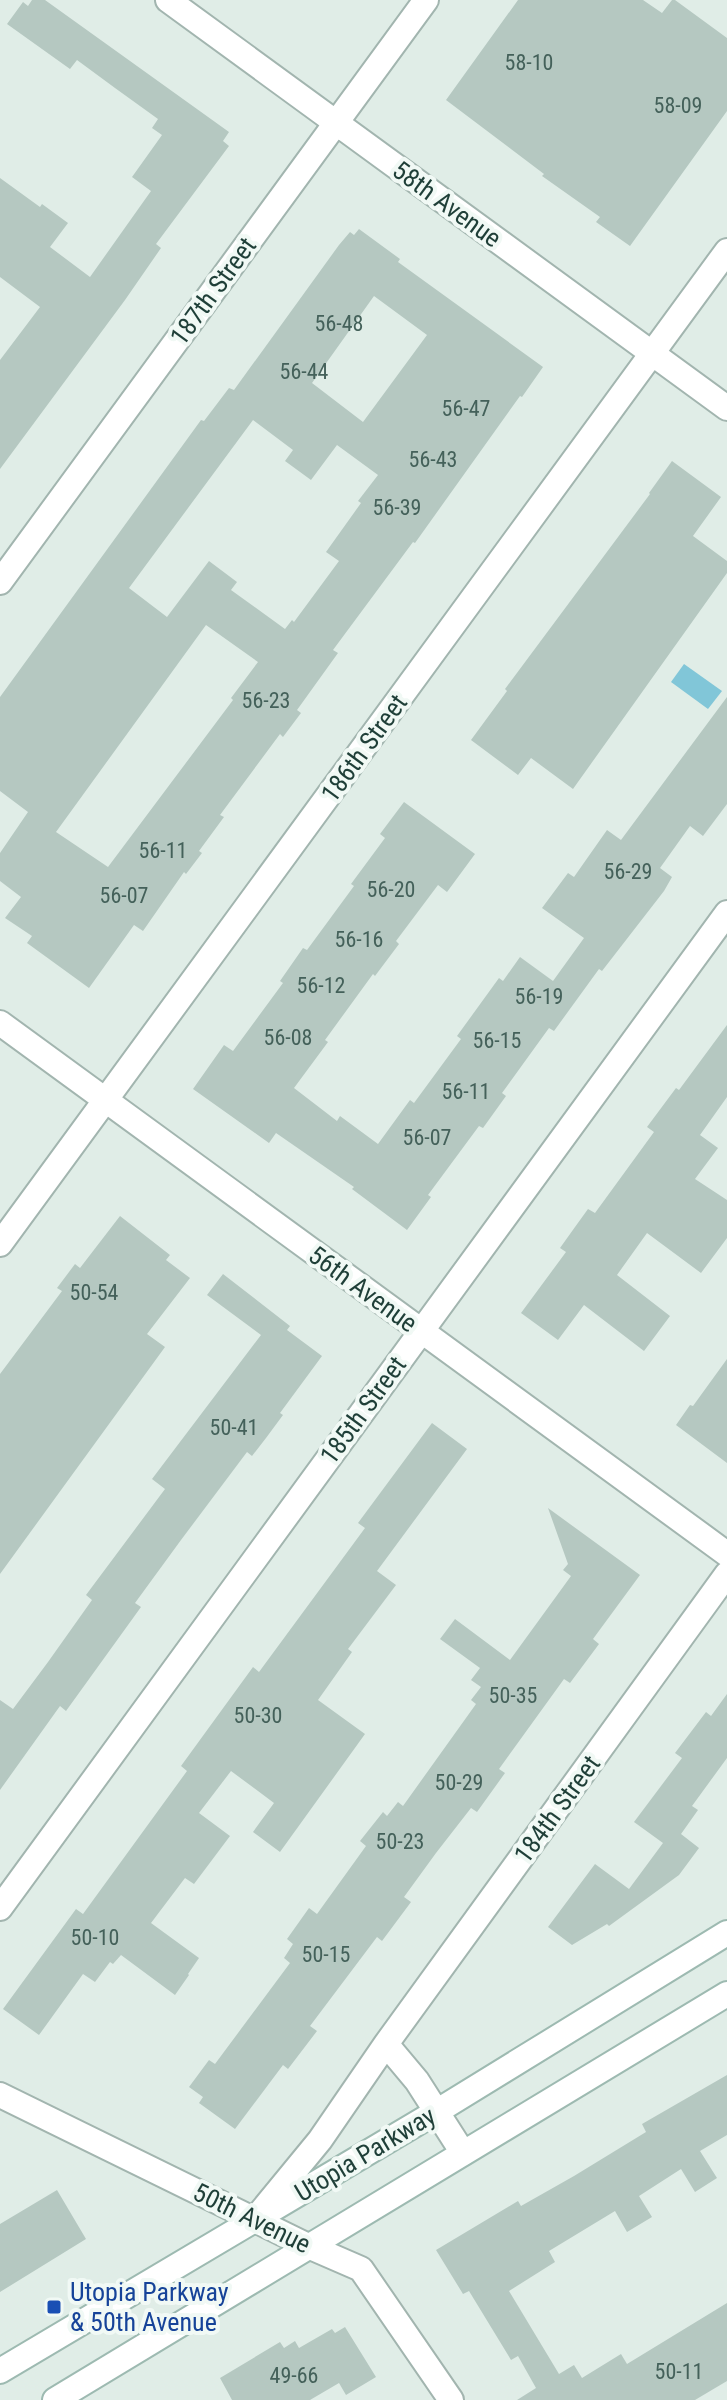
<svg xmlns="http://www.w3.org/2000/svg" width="727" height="2400" font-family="'Roboto Condensed',sans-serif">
<rect width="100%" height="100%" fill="#e0ede7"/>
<path fill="#81c6d8" d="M 684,664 L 722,691 L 708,709 L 671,682 Z"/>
<path fill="#b5c8c1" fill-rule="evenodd" d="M 32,0 L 45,0 L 229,132 L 223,141 L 229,146 L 156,244 L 161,248 L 125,300 L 0,469 L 0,360 L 40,307 L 0,277 L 0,178 L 40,207 L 42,204 L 68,223 L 50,247 L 90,277 L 151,191 L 132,177 L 162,135 L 152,128 L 158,119 L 115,88 L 77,60 L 70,69 L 7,24 L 23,2 L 28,6 Z
M 518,0 L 643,0 L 662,13 L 672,0 L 675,0 L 727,38 L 727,111 L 630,246 L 596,222 L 600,217 L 542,176 L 544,174 L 446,100 Z
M 359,229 L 400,259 L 398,262 L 543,367 L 522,397 L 520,396 L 415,543 L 413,542 L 333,650 L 338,653 L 297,710 L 301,713 L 283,737 L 280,734 L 220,815 L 224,817 L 199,851 L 202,853 L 186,874 L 184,872 L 143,931 L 134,925 L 89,988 L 27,943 L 32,936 L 5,918 L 21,897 L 0,881 L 0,853 L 28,812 L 0,791 L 0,697 L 201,420 L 204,421 L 229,388 L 234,390 L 339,245 L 350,232 L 354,235 ZM 374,296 L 427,335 L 363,422 L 312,383 ZM 253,420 L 293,450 L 285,461 L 311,480 L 337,445 L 378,475 L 358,501 L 361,503 L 326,552 L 339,561 L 294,622 L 292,620 L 285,629 L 231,590 L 237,582 L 209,561 L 167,617 L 129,588 ZM 206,625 L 258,662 L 231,698 L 233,700 L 108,867 L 56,832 Z
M 672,461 L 721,497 L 693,536 L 727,561 L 727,573 L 573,789 L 531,758 L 518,775 L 471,740 L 507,691 L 505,689 L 650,494 L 649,493 Z
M 727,697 L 727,804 L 703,836 L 690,826 L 660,868 L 672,877 L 664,891 L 602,971 L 599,969 L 554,1031 L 549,1028 L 502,1093 L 506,1096 L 483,1128 L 479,1126 L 428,1195 L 431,1197 L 407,1230 L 352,1189 L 354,1187 L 276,1133 L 269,1143 L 193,1089 L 224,1045 L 233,1051 L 283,983 L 280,981 L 303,948 L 307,950 L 354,886 L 351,884 L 385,838 L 380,834 L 404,802 L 475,854 L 447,892 L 438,885 L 396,941 L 399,944 L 375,976 L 373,974 L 325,1040 L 328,1042 L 294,1088 L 337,1121 L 340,1116 L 378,1144 L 410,1100 L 414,1103 L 461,1039 L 457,1036 L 499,978 L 503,981 L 520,957 L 553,981 L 584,938 L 542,908 L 568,873 L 574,877 L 607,830 L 621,840 Z
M 727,1025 L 727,1097 L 700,1135 L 718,1148 L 695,1179 L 727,1200 L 727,1238 L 701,1273 L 647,1233 L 617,1275 L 670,1316 L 644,1351 L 584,1305 L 558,1340 L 521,1313 L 566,1252 L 560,1248 L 575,1227 L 588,1209 L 595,1213 L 654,1132 L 647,1127 L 676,1088 L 679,1090 Z
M 120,1216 L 170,1255 L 166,1260 L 190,1278 L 147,1334 L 165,1347 L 0,1574 L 0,1374 L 62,1291 L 57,1288 L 75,1264 L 80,1268 Z
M 223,1274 L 290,1326 L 287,1330 L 322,1356 L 280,1413 L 283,1415 L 266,1438 L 252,1456 L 247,1452 L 181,1540 L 135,1603 L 141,1607 L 66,1711 L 60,1706 L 0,1790 L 0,1700 L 13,1709 L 48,1662 L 92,1600 L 86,1595 L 165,1489 L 152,1479 L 261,1335 L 207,1295 Z
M 727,1359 L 727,1463 L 676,1425 L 690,1405 L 693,1406 Z
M 432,1423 L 467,1449 L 377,1571 L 396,1585 L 348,1649 L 352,1652 L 318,1700 L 365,1734 L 280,1852 L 253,1832 L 274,1803 L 231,1771 L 199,1813 L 230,1836 L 194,1884 L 185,1878 L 151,1923 L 199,1958 L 188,1974 L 189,1975 L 175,1995 L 121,1955 L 113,1964 L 110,1962 L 95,1982 L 83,1974 L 39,2035 L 3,2009 L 76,1909 L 83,1914 L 187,1771 L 181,1766 L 253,1667 L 259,1672 L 365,1528 L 358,1523 Z
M 548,1508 L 640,1575 L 593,1639 L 599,1644 L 570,1683 L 564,1679 L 499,1769 L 505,1773 L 477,1812 L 471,1808 L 436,1853 L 404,1897 L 411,1902 L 382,1941 L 377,1937 L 310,2026 L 317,2031 L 288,2069 L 283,2065 L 235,2129 L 199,2103 L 203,2097 L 189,2087 L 209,2060 L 215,2064 L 290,1963 L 284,1958 L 293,1944 L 287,1939 L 309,1908 L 317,1914 L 366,1846 L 360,1841 L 383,1812 L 387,1816 L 398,1802 L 403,1806 L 476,1704 L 471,1700 L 481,1687 L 471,1680 L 480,1668 L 440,1639 L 455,1619 L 510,1660 L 571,1576 L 563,1570 L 568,1564 Z
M 727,1694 L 727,1758 L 692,1806 L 698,1810 L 681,1834 L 699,1848 L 679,1875 L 609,1926 L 607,1924 L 572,1945 L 548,1927 L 595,1864 L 629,1889 L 663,1843 L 634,1822 L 682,1758 L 675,1753 L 706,1712 L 711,1716 Z
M 727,2075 L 727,2135 L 700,2151 L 717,2178 L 695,2192 L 681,2169 L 639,2196 L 652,2217 L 627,2232 L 615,2211 L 549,2251 L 555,2262 L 509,2291 L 559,2374 L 574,2365 L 582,2378 L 621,2354 L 627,2364 L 727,2303 L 727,2381 L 695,2400 L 517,2400 L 536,2388 L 518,2356 L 511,2360 L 469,2291 L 463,2294 L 436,2250 L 518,2201 L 521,2206 L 574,2176 L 646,2132 L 642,2124 Z
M 57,2190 L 86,2239 L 0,2292 L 0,2224 Z
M 345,2327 L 376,2377 L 346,2395 L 339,2383 L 310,2400 L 232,2400 L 220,2378 L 280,2342 L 284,2348 L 295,2341 L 299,2348 L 332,2329 L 335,2333 Z"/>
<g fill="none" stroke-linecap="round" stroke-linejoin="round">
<defs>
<path id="street" d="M 168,0 L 727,408
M 0,582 L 426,0
M 0,1023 L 727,1554
M 0,1244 L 727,251
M 0,1908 L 727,913
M 386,2044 L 417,2081 L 463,2153
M 0,2095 L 308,2246 L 361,2269 L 451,2400
M 256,2218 L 320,2140 L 386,2044 L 727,1574"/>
<path id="secondary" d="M 0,2371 L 436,2112 L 727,1933
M 55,2400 L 727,1994"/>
</defs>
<use href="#street" stroke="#a2b5af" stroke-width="28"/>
<use href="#secondary" stroke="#9dbab1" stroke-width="28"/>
<use href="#street" stroke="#fff" stroke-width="24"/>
<use href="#secondary" stroke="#fff" stroke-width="24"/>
</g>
<rect fill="#1a4fb4" stroke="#f1f9f5" stroke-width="3" x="46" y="2299" width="16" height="16" rx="4"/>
<g text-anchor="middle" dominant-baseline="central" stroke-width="8" stroke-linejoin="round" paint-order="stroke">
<g font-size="22" fill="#44615a">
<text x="529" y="62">58-10</text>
<text x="678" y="105">58-09</text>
<text x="339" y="323">56-48</text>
<text x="304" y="371">56-44</text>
<text x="466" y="408">56-47</text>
<text x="433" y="459">56-43</text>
<text x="397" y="507">56-39</text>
<text x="266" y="700">56-23</text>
<text x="163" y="850">56-11</text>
<text x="628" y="871">56-29</text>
<text x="391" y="889">56-20</text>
<text x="124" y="895">56-07</text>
<text x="359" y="939">56-16</text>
<text x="321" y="985">56-12</text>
<text x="539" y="996">56-19</text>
<text x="288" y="1037">56-08</text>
<text x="497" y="1040">56-15</text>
<text x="466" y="1091">56-11</text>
<text x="427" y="1137">56-07</text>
<text x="94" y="1292">50-54</text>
<text x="234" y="1427">50-41</text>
<text x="513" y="1695">50-35</text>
<text x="258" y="1715">50-30</text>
<text x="459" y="1782">50-29</text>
<text x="400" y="1841">50-23</text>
<text x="95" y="1937">50-10</text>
<text x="326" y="1954">50-15</text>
<text x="679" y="2371">50-11</text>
<text x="294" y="2375">49-66</text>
</g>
<g font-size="26" fill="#1f3f38" stroke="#f1f9f5">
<text transform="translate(447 204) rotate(36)">58th Avenue</text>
<text transform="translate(213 291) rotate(-54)">187th Street</text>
<text transform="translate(364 748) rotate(-54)">186th Street</text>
<text transform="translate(363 1289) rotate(36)">56th Avenue</text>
<text transform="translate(363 1410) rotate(-54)">185th Street</text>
<text transform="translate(557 1809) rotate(-54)">184th Street</text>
<text transform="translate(365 2154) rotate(-31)">Utopia Parkway</text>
<text transform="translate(252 2218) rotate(26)">50th Avenue</text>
</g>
<g font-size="26" fill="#164399" stroke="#f1f9f5" text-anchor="start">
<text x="70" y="2292">Utopia Parkway<tspan x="70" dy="30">&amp; 50th Avenue</tspan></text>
</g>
</g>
</svg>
